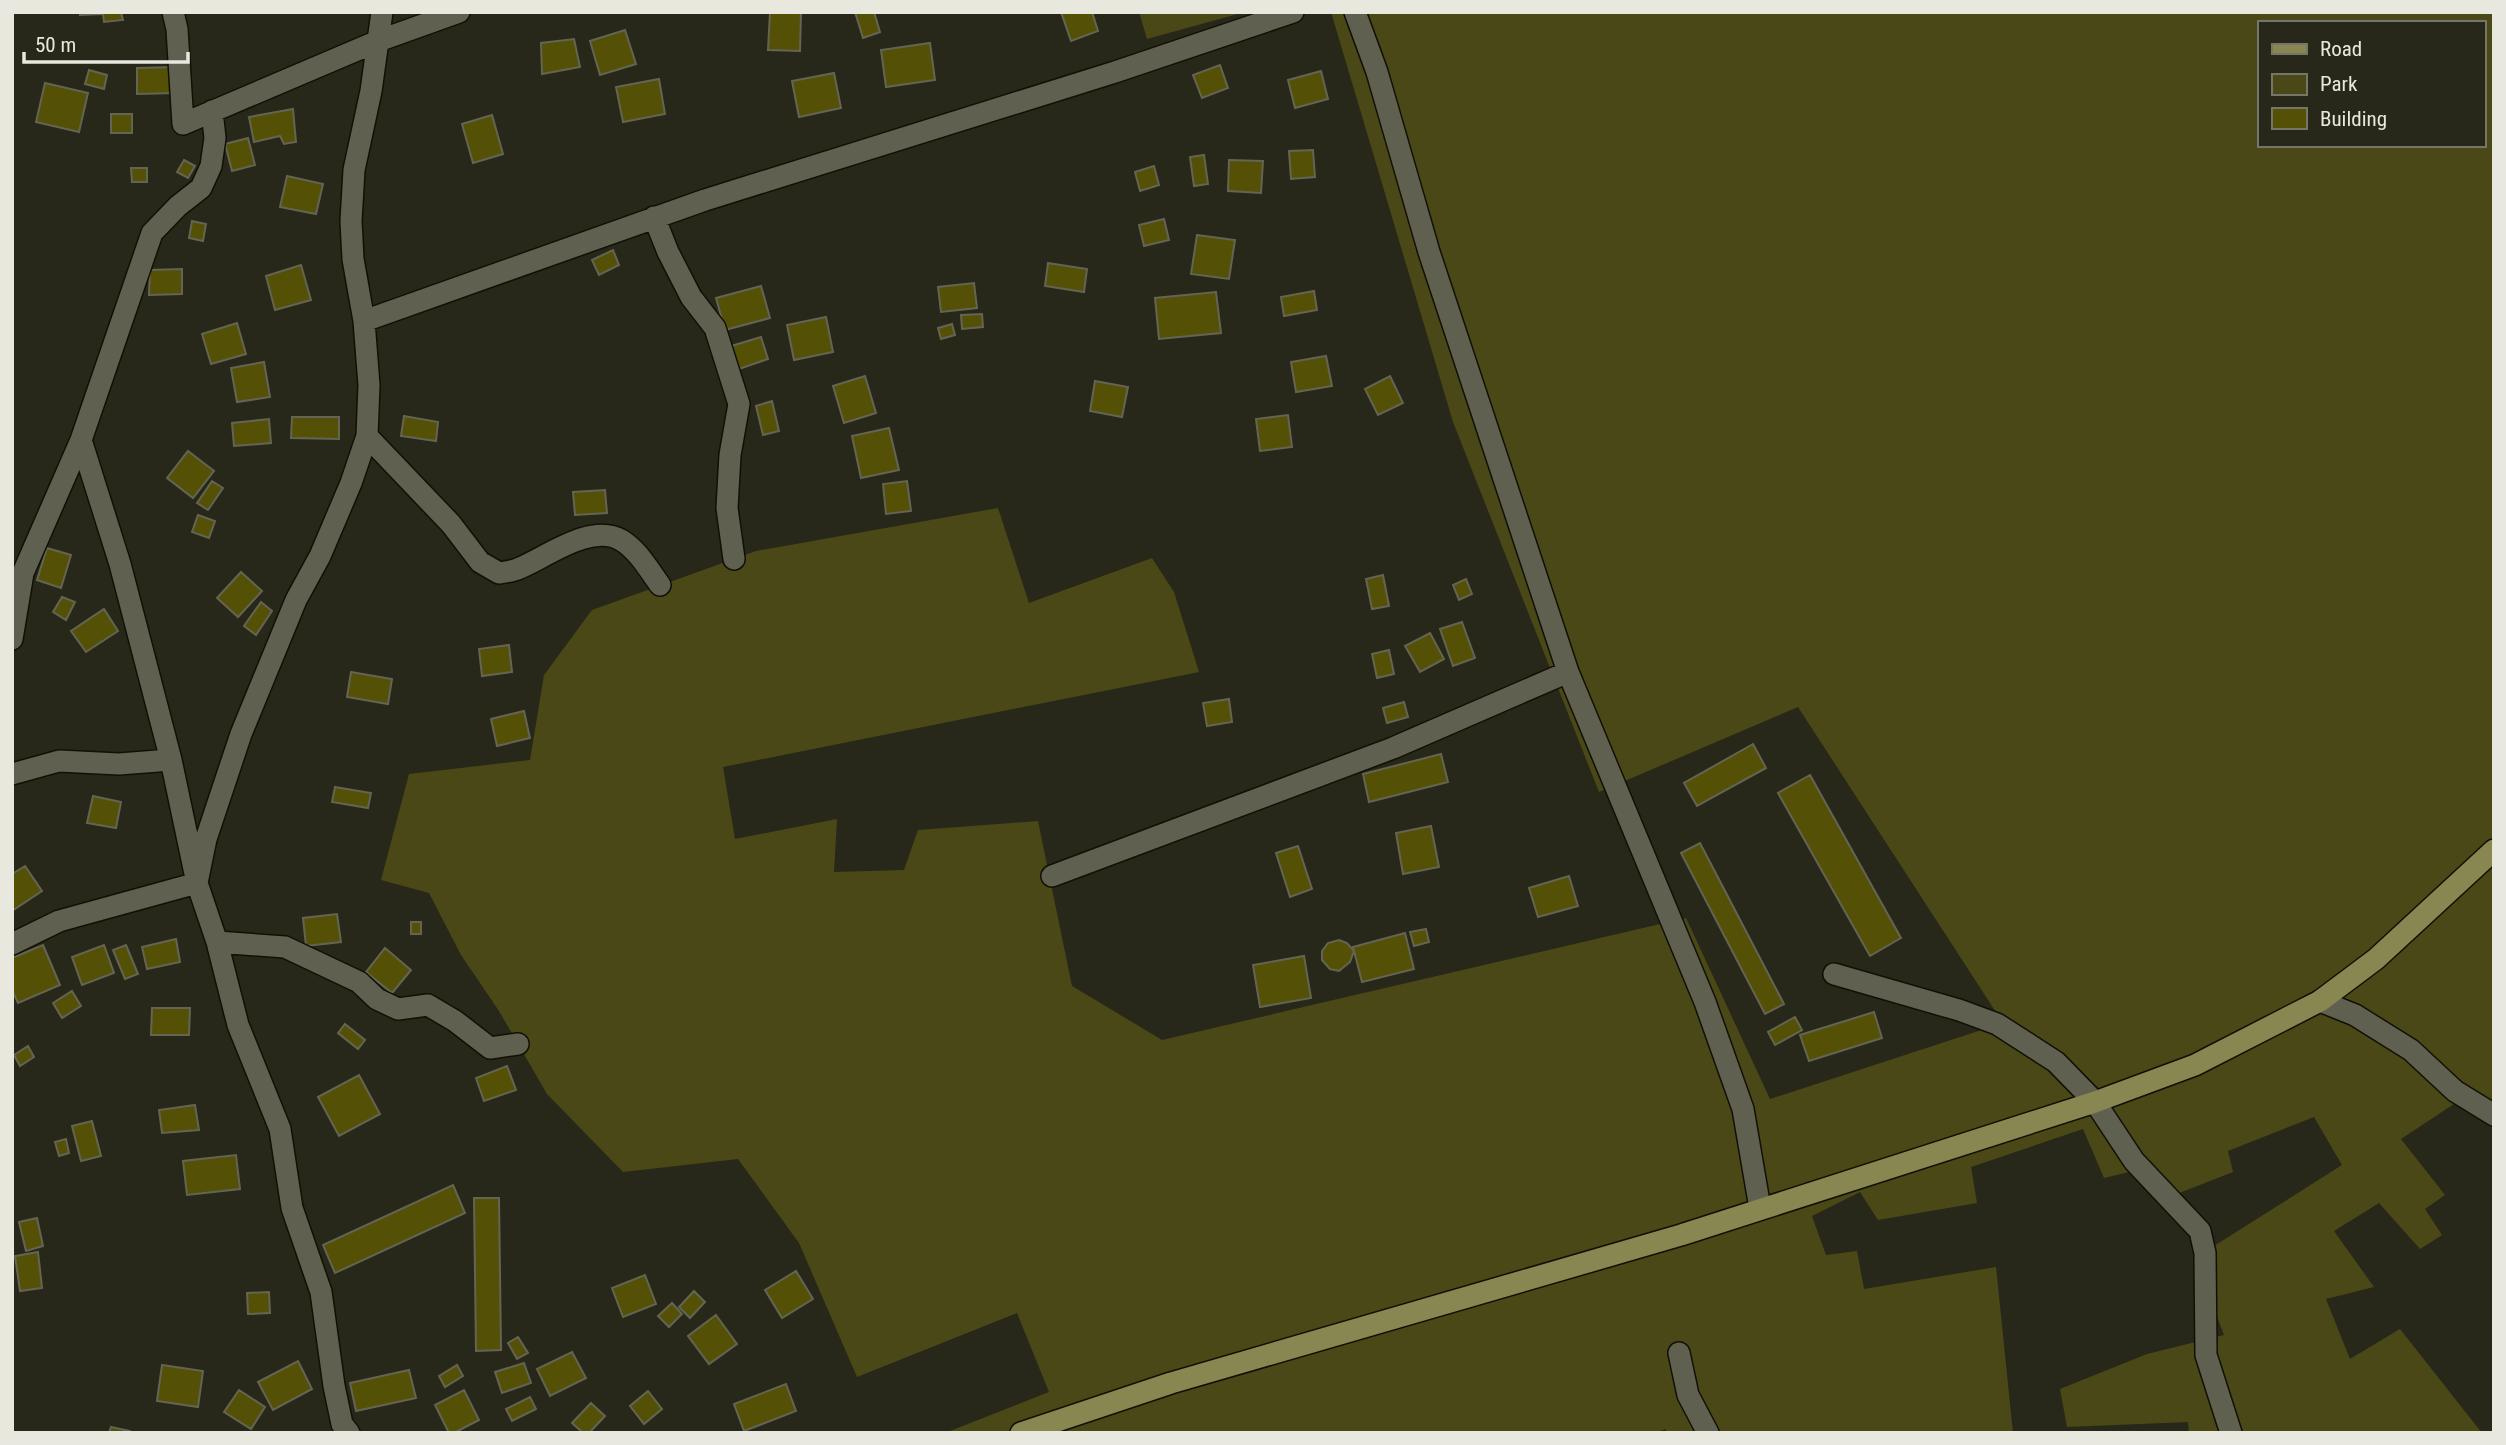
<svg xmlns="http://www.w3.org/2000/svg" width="2506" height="1445" font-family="'Roboto Condensed',sans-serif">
<rect width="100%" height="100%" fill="#28281a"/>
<path fill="#4a4816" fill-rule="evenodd" d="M 1139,12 L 1245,12 L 1147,39 Z
M 1331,12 L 2494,12 L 2494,1117 L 2469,1094 L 2401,1139 L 2445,1195 L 2425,1209 L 2442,1235 L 2420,1249 L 2379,1203 L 2334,1231 L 2374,1287 L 2326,1299 L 2350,1359 L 2400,1329 L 2482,1433 L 2189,1433 L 2188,1422 L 2067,1427 L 2060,1389 L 2147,1354 L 2224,1335 L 2195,1258 L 2342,1165 L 2314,1117 L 2228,1151 L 2233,1172 L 2164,1199 L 2154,1166 L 2104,1178 L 2083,1129 L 1971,1167 L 1977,1203 L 1878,1220 L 1860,1192 L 1812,1216 L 1826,1255 L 1857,1251 L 1864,1289 L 1996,1267 L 2013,1433 L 1666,1433 L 1666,1429 L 1655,1433 L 945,1433 L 1049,1392 L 1017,1313 L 857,1377 L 799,1243 L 738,1159 L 623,1172 L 547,1094 L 499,1011 L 461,955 L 429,893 L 381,880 L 409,774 L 530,760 L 544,675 L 592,610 L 756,551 L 998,508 L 1029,603 L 1152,558 L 1174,592 L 1199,672 L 723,767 L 735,839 L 837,819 L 834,872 L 904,870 L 918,830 L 1038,821 L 1072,986 L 1162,1040 L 1686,918 L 1770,1099 L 2003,1023 L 1798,707 L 1599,792 L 1453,422 ZM 2259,23 L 2483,23 L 2483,145 L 2259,145 Z"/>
<path fill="#545107" stroke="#646454" stroke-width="2" d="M 80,12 L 121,12 L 123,20 L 104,22 L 103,14 L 80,15 Z
M 770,12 L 801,12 L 800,51 L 768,50 Z
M 855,12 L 874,12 L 880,32 L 863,38 Z
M 1061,12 L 1092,12 L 1098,31 L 1071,41 Z
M 625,30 L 636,64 L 600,75 L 590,41 Z
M 574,39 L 580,67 L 542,74 L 541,43 Z
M 930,43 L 935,80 L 886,87 L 881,50 Z
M 1220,65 L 1228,88 L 1202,98 L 1193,75 Z
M 175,67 L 175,93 L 137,94 L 137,68 Z
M 89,70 L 107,75 L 104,89 L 85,84 Z
M 1321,71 L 1328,99 L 1295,108 L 1288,80 Z
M 834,73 L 841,108 L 799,117 L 792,81 Z
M 659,79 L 665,114 L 623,122 L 616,87 Z
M 45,83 L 88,93 L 79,132 L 36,122 Z
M 293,109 L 296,142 L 284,144 L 280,136 L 254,142 L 249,117 Z
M 111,114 L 132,114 L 132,133 L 111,133 Z
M 492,115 L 503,154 L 473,163 L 462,124 Z
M 248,138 L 255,165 L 232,171 L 225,144 Z
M 1313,150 L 1315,177 L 1291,179 L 1289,151 Z
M 1204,155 L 1208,184 L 1194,186 L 1190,157 Z
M 184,160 L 195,166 L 188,178 L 177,172 Z
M 1229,160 L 1263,161 L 1261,193 L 1228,191 Z
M 1154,166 L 1159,185 L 1140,191 L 1135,172 Z
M 131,168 L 147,168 L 147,182 L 132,182 Z
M 287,176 L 323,184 L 316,214 L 280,207 Z
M 1164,219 L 1169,240 L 1144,246 L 1139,225 Z
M 192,221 L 206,224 L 203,241 L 189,238 Z
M 1197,235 L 1235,240 L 1229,279 L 1191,274 Z
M 613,250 L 619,265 L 599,275 L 592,260 Z
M 1048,263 L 1087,269 L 1084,292 L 1045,286 Z
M 301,265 L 311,300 L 275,310 L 266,276 Z
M 182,269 L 182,294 L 149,295 L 150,270 Z
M 974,283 L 977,308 L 941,312 L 938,287 Z
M 761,286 L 770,318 L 725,330 L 716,298 Z
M 1314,291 L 1317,310 L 1284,316 L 1281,297 Z
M 1216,292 L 1221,333 L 1159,339 L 1155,298 Z
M 982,314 L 983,327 L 962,329 L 961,315 Z
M 826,317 L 833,352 L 794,360 L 787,325 Z
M 237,323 L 246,354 L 211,364 L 202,334 Z
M 952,324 L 955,335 L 941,339 L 938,328 Z
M 761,337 L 768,359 L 736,370 L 728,347 Z
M 1326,356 L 1332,386 L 1296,392 L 1291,362 Z
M 264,362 L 270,397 L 237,402 L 231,368 Z
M 865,376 L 876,413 L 844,423 L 833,386 Z
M 1390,376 L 1403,403 L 1378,415 L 1365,389 Z
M 1095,381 L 1128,387 L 1122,417 L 1090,411 Z
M 772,401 L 779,431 L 763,435 L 756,406 Z
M 1288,415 L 1292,447 L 1260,451 L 1256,419 Z
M 404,416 L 438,422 L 436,441 L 401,436 Z
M 292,417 L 339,417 L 339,439 L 291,438 Z
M 269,419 L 271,443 L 234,446 L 232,423 Z
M 889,428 L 899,470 L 861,478 L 852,436 Z
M 188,451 L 214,471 L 193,498 L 167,478 Z
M 212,481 L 223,488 L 208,510 L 197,503 Z
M 907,481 L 911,511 L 886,514 L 883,484 Z
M 605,490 L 607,513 L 575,515 L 573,492 Z
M 198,515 L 215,521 L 209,538 L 192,532 Z
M 47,548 L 71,555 L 61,588 L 37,580 Z
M 241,572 L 262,591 L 238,617 L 217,598 Z
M 1383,575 L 1389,606 L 1372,609 L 1366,579 Z
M 1466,579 L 1472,594 L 1459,600 L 1453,585 Z
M 62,597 L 75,602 L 66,620 L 53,612 Z
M 261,602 L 272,611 L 256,635 L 244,626 Z
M 104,609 L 118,631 L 86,652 L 71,631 Z
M 1462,622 L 1475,658 L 1453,666 L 1440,629 Z
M 1430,633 L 1444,659 L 1420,672 L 1405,646 Z
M 509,645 L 512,672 L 482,676 L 479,649 Z
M 1389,650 L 1394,674 L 1377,678 L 1372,654 Z
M 351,672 L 392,679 L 388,704 L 347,697 Z
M 1229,699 L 1232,722 L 1207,726 L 1203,703 Z
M 1404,702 L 1408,717 L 1387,723 L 1383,708 Z
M 524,711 L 530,738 L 497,746 L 491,719 Z
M 1753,744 L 1766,768 L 1697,806 L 1684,783 Z
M 1441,754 L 1448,782 L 1369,802 L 1363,774 Z
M 1810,775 L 1901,938 L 1870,956 L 1778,793 Z
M 335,787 L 371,793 L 368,808 L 332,802 Z
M 93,796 L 121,802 L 116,828 L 87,823 Z
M 1431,826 L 1439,867 L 1403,874 L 1396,833 Z
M 1700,843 L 1784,1004 L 1765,1014 L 1681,853 Z
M 1298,846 L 1312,889 L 1290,897 L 1276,853 Z
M 25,866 L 42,891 L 12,911 L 12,874 Z
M 1569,876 L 1578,906 L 1538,917 L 1529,888 Z
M 337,914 L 341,942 L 306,946 L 303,918 Z
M 411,922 L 421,922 L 421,934 L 411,934 Z
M 1426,929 L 1429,942 L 1414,946 L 1410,932 Z
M 1405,933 L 1414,969 L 1362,982 L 1353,947 Z
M 176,939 L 180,962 L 147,969 L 142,947 Z
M 1339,940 L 1347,943 L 1354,951 L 1350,962 L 1339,971 L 1330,969 L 1322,960 L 1322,951 L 1328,943 Z
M 43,945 L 60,985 L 18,1003 L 12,990 L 12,958 Z
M 104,945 L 114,973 L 82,985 L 72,957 Z
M 126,945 L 138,974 L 125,979 L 113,950 Z
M 385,948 L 411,970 L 392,993 L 366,972 Z
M 1304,956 L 1311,998 L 1260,1007 L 1253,965 Z
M 72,991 L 81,1006 L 62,1018 L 53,1003 Z
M 152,1008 L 190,1008 L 189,1035 L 151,1035 Z
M 1874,1012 L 1882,1038 L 1809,1061 L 1800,1035 Z
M 1795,1017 L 1802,1030 L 1775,1045 L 1768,1032 Z
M 345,1024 L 365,1040 L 358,1049 L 338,1033 Z
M 28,1046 L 34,1057 L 20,1066 L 14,1055 Z
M 507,1066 L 516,1090 L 484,1101 L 476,1078 Z
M 359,1075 L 380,1114 L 339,1136 L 318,1097 Z
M 195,1105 L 199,1130 L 162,1133 L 159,1110 Z
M 92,1121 L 101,1156 L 81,1161 L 72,1126 Z
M 66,1139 L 69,1153 L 59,1156 L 55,1142 Z
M 236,1155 L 240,1189 L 187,1195 L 183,1161 Z
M 453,1185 L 465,1213 L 335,1273 L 323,1245 Z
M 474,1198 L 499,1198 L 501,1350 L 476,1351 Z
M 37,1218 L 43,1246 L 26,1251 L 19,1222 Z
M 38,1252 L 42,1288 L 20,1291 L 15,1256 Z
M 796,1271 L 813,1299 L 782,1318 L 765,1290 Z
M 645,1275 L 656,1304 L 623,1317 L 612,1288 Z
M 694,1291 L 705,1302 L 690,1318 L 679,1307 Z
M 269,1292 L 270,1313 L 248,1314 L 247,1293 Z
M 672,1303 L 682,1314 L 669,1327 L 658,1316 Z
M 716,1315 L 737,1344 L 709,1364 L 688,1336 Z
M 518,1337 L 528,1353 L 517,1359 L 508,1343 Z
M 572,1352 L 586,1378 L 550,1396 L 537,1369 Z
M 298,1361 L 312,1389 L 273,1410 L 258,1382 Z
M 524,1363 L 531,1383 L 502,1393 L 495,1372 Z
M 162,1365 L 203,1371 L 198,1407 L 157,1401 Z
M 457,1365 L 463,1376 L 445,1387 L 439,1376 Z
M 409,1370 L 416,1398 L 356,1411 L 350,1383 Z
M 786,1384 L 796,1411 L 744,1431 L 734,1404 Z
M 239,1390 L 265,1407 L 251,1429 L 224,1412 Z
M 464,1390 L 479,1420 L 454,1433 L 449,1433 L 435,1405 Z
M 648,1391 L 662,1409 L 644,1424 L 630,1406 Z
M 530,1397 L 536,1409 L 512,1421 L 506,1409 Z
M 591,1403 L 605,1416 L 589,1433 L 583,1433 L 572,1423 Z
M 111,1427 L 130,1431 L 130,1433 L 109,1433 Z"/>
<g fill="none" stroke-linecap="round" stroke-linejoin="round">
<defs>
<path id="minor" d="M 173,12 L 177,29 L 183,124 L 378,41 L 459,12
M 1355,12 L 1377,72 L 1429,252 L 1568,672 L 1705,1002 L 1743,1109 L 1760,1208
M 654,217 L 668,252 L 691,297 L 715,328 L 739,404 L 730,455 L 727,508 L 734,559
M 364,321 L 705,200 L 1115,72 L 1293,12
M 367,436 L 451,524 L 480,562 L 499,573 C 506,572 514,571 520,568 C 548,556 591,523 621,540 C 638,550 649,570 660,585
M 81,440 L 120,564 L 171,760 L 197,883 L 217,942 L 238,1025 L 280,1129 L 292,1208 L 321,1292 L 334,1386 L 342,1424 L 349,1433
M 12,639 L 23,573 L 81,440 L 152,233 L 178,206 L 201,188 L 211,166 L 215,138 L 212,111
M 12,774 L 59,761 L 119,764 L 171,760
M 1052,876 L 1393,748 L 1568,672
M 217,942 L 285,947 L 359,982 L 377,999 L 398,1009 L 428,1005 L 455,1021 L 490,1048 L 518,1044
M 12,944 L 59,921 L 197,883 L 206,839 L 241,734 L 296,600 L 320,556 L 351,483 L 367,436 L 369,385 L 364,321 L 353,259 L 351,221 L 354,170 L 371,91 L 382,12
M 1834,974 L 1959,1010 L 1997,1024 L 2056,1062 L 2095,1102 L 2134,1161 L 2200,1231 L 2205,1253 L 2206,1355 L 2231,1433
M 2320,1001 L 2355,1015 L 2411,1050 L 2455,1091 L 2494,1115
M 1679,1353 L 1688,1395 L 1708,1433"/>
<path id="major" d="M 1021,1433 L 1171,1383 L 1681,1235 L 2095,1102 L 2195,1065 L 2320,1001 L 2376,959 L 2494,850"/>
</defs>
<use href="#minor" stroke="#111005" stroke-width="24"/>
<use href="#major" stroke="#111005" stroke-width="24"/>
<use href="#minor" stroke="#606050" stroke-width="21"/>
<use href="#major" stroke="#888751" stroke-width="21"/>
</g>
<rect width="2506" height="1445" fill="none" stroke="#e8e8df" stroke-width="28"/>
<rect x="2258" y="21" width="228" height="126" fill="#28281a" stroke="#757569" stroke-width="2"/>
<rect x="2272" y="44" width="35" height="10" fill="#888751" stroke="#757569" stroke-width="2"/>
<text x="2320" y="56" font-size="21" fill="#e8e8df">Road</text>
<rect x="2272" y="74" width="35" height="21" fill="#4a4816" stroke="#757569" stroke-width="2"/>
<text x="2320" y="91" font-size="21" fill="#e8e8df">Park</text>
<rect x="2272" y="108" width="35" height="21" fill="#545107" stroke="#757569" stroke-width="2"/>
<text x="2320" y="126" font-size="21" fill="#e8e8df">Building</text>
<path d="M24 52v10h164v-10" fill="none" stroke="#e8e8df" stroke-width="3.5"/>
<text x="35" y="52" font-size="21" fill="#e8e8df" stroke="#28281a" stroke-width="5" paint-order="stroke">50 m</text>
</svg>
